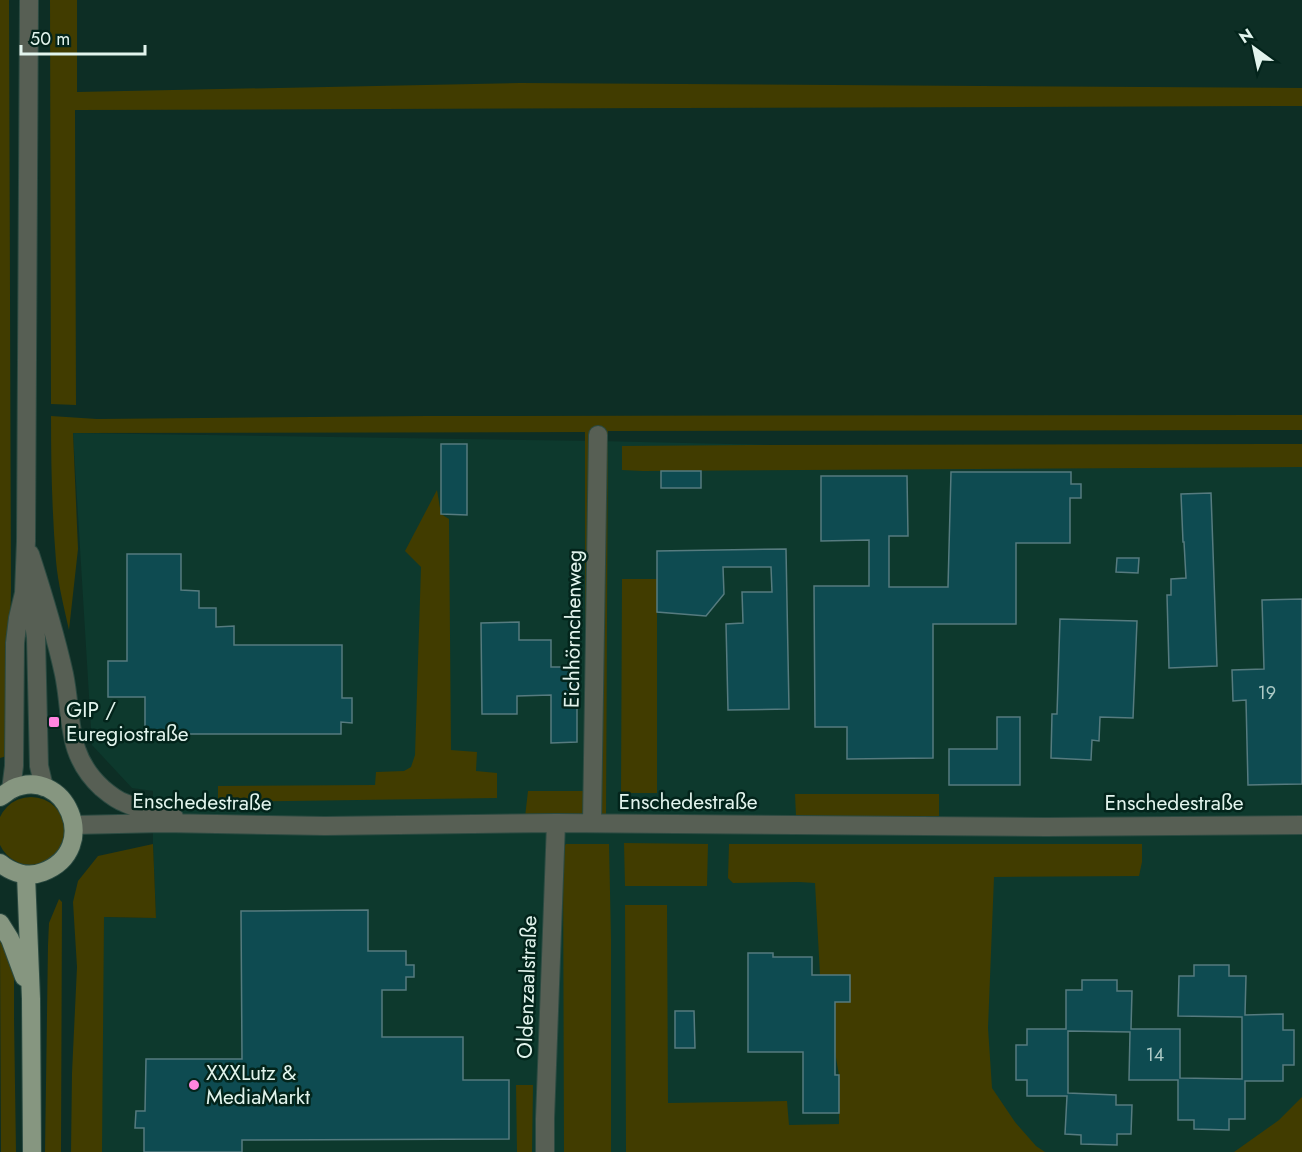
<svg xmlns="http://www.w3.org/2000/svg" width="1302" height="1152" font-family="Jost,sans-serif">
<rect width="100%" height="100%" fill="#0d2e25"/>
<path fill="#0d392d" d="M 73,433 L 598,441 L 1302,457 L 1302,1152 L 94,1152 L 104,917 L 156,918 L 153,844 L 153,791 L 132,788 L 92,745 Z"/>
<path fill="#413c00" d="M 0,0 L 9,0 L 11,588 L 7,756 L 0,758 Z
M 50,0 L 77,0 L 77,92 L 520,83 L 1302,88 L 1302,106 L 75,110 L 76,405 L 51,404 Z
M 1302,415 L 1302,430 L 608,431 L 606,817 L 525,817 L 528,791 L 585,791 L 585,432 L 73,433 L 78,549 L 69,630 C 64,607 58,584 56,561 C 52,513 51,465 51,416 L 97,419 L 427,416 Z
M 1302,444 L 1302,467 L 643,471 L 622,470 L 622,446 L 749,445 Z
M 437,490 L 441,514 L 449,519 L 451,750 L 477,752 L 476,771 L 497,773 L 497,798 L 218,802 L 218,786 L 375,785 L 376,772 L 404,771 L 411,767 L 415,755 L 421,567 L 405,551 Z
M 622,579 L 657,579 L 657,793 L 621,793 Z
M 795,794 L 939,794 L 939,816 L 796,816 Z
M-3 831a34 34 0 1 1 68 0a34 34 0 1 1-68 0Z
M 624,843 L 708,844 L 707,886 L 625,886 Z
M 153,844 L 156,918 L 104,917 L 102,1152 L 71,1152 L 72,1073 L 77,967 L 73,902 L 78,881 L 98,856 Z
M 566,844 L 609,844 L 611,939 L 611,1152 L 564,1152 L 563,848 Z
M 729,844 L 1142,844 L 1142,862 L 1139,876 L 994,877 L 988,1028 L 992,1088 L 1015,1122 L 1036,1146 L 1045,1152 L 626,1152 L 625,905 L 667,905 L 668,1103 L 787,1101 L 789,1125 L 839,1124 L 839,1075 L 835,1052 L 835,1002 L 850,1002 L 850,975 L 820,975 L 815,883 L 799,882 L 733,883 L 728,878 Z
M 59,899 L 62,902 L 61,1152 L 45,1152 L 48,945 L 49,923 Z
M 0,935 L 14,972 L 14,1018 L 16,1152 L 1,1152 Z
M 516,1085 L 533,1085 L 532,1152 L 517,1152 Z
M 1302,1097 L 1302,1152 L 1234,1152 L 1279,1120 Z"/>
<path fill="#0e4b51" stroke="#567b7f" stroke-width="1.5" d="M 441,444 L 467,444 L 467,515 L 441,514 Z
M 661,471 L 701,471 L 701,488 L 661,488 Z
M 951,472 L 1071,472 L 1071,484 L 1081,484 L 1081,498 L 1070,498 L 1070,543 L 1016,543 L 1016,624 L 933,624 L 933,758 L 847,759 L 847,727 L 815,727 L 814,586 L 869,586 L 869,540 L 821,541 L 821,476 L 907,476 L 908,536 L 889,536 L 889,587 L 948,587 Z
M 1211,493 L 1217,666 L 1169,668 L 1167,595 L 1171,595 L 1171,579 L 1186,578 L 1184,542 L 1183,542 L 1181,494 Z
M 786,549 L 789,709 L 728,710 L 726,624 L 743,623 L 742,592 L 772,592 L 771,567 L 723,567 L 724,594 L 706,616 L 657,612 L 657,551 Z
M 127,554 L 181,554 L 181,590 L 199,591 L 199,608 L 216,608 L 216,627 L 234,626 L 234,645 L 342,645 L 342,698 L 352,698 L 352,723 L 341,722 L 341,734 L 145,734 L 145,697 L 108,697 L 108,661 L 127,661 Z
M 1117,558 L 1139,558 L 1138,573 L 1116,572 Z
M 1302,599 L 1302,784 L 1248,785 L 1246,700 L 1233,701 L 1232,670 L 1264,669 L 1262,600 Z
M 1060,619 L 1137,621 L 1133,718 L 1100,717 L 1099,741 L 1092,740 L 1091,760 L 1051,758 L 1052,714 L 1057,714 Z
M 519,622 L 519,640 L 551,640 L 551,667 L 577,667 L 577,742 L 551,743 L 551,695 L 517,696 L 517,714 L 482,714 L 481,623 Z
M 997,717 L 1020,717 L 1020,785 L 949,785 L 949,749 L 997,749 Z
M 368,910 L 368,951 L 406,951 L 406,965 L 414,965 L 414,977 L 406,977 L 406,990 L 382,990 L 382,1037 L 463,1037 L 463,1080 L 509,1080 L 509,1139 L 242,1140 L 242,1152 L 144,1152 L 144,1128 L 135,1128 L 136,1111 L 145,1111 L 146,1059 L 242,1059 L 241,911 Z
M 748,953 L 773,953 L 773,957 L 812,957 L 812,975 L 850,975 L 850,1002 L 835,1002 L 835,1075 L 839,1075 L 839,1113 L 803,1113 L 803,1052 L 748,1052 Z
M 1194,965 L 1229,965 L 1229,976 L 1246,976 L 1245,1015 L 1283,1014 L 1283,1030 L 1294,1030 L 1294,1065 L 1283,1065 L 1283,1081 L 1245,1081 L 1245,1119 L 1229,1119 L 1229,1130 L 1194,1129 L 1194,1120 L 1178,1120 L 1178,1080 L 1129,1080 L 1130,1032 L 1068,1031 L 1068,1093 L 1116,1095 L 1116,1105 L 1132,1105 L 1131,1134 L 1117,1134 L 1117,1145 L 1081,1144 L 1081,1135 L 1065,1134 L 1067,1096 L 1027,1096 L 1027,1080 L 1016,1080 L 1016,1045 L 1027,1045 L 1027,1029 L 1066,1029 L 1066,990 L 1082,990 L 1082,980 L 1117,980 L 1117,991 L 1132,991 L 1131,1029 L 1180,1029 L 1180,1078 L 1242,1079 L 1242,1017 L 1178,1016 L 1179,976 L 1194,976 Z
M 675,1011 L 694,1011 L 695,1048 L 675,1048 Z"/>
<g fill="none" stroke-linecap="round" stroke-linejoin="round">
<defs>
<path id="minor" d="M 30,554 C 43,594 55,633 64,674 C 73,718 65,754 102,788 C 109,794 116,800 125,803 C 140,810 158,812 174,817
M 24,593 L 33,617 L 36,637 L 39,766 L 44,787
M 11,790 L 14,766 L 15,643 L 18,618 L 24,593 L 26,541 L 29,0
M 592,823 L 598,435
M 74,825 L 163,823 L 325,826 L 556,823 L 1046,827 L 1302,825
M 545,1152 L 545,1119 L 556,823"/>
<path id="major" d="M 0,797 C 4,795 8,791 12,789 C 65,764 103,849 43,872 C 28,878 12,873 0,863
M 26,875 L 31,999 L 32,1152
M 0,923 L 10,939 L 24,977"/>
</defs>
<use href="#minor" stroke="#2b4a41" stroke-width="20"/>
<use href="#major" stroke="#2b4a41" stroke-width="20"/>
<use href="#minor" stroke="#575f54" stroke-width="18"/>
<use href="#major" stroke="#869680" stroke-width="18"/>
</g>
<g fill="#ff85df" stroke="#03241b" stroke-width="2">
<rect x="48" y="716" width="12" height="12" rx="3"/>
<circle cx="194" cy="1085" r="6"/>
</g>
<g text-anchor="middle" dominant-baseline="central" stroke-width="5" stroke-linejoin="round" paint-order="stroke">
<g font-size="18" fill="#adcac6">
<text x="1267" y="693">19</text>
<text x="1155" y="1055">14</text>
</g>
<g font-size="21" fill="#e2f4ed" stroke="#03241b">
<text transform="translate(573 629) rotate(-89)">Eichhörnchenweg</text>
<text transform="translate(202 802) rotate(1)">Enschedestraße</text>
<text x="688" y="802">Enschedestraße</text>
<text x="1174" y="803">Enschedestraße</text>
<text transform="translate(527 987) rotate(-88)">Oldenzaalstraße</text>
</g>
<g font-size="21" fill="#e2f4ed" stroke="#03241b" text-anchor="start">
<text x="66" y="710">GIP /<tspan x="66" dy="24">Euregiostraße</tspan></text>
<text x="206" y="1073">XXXLutz &amp;<tspan x="206" dy="24">MediaMarkt</tspan></text>
</g>
</g>
<g transform="translate(1254 48) rotate(327)" stroke="#03241b" stroke-width="4.5" paint-order="stroke">
<path d="M0-4.5L10 22L0 15L-10 22Z" fill="#e2f4ed"/>
<text y="-9" font-size="16" font-weight="bold" text-anchor="middle" fill="#e2f4ed">N</text>
</g>
<path d="M21 45v9h124v-9" fill="none" stroke="#e2f4ed" stroke-width="3"/>
<text x="30" y="45" font-size="18" fill="#e2f4ed" stroke="#03241b" stroke-width="4.5" paint-order="stroke">50 m</text>
</svg>
